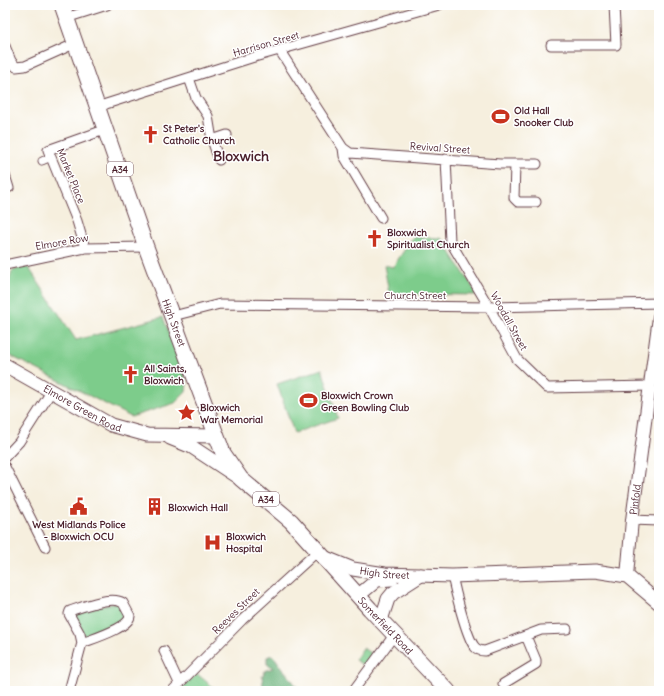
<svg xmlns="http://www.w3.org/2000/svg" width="664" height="696" font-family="Delius,sans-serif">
<rect width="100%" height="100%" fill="#fff"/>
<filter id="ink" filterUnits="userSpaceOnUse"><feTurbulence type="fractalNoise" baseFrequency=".025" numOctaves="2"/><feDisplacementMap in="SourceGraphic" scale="8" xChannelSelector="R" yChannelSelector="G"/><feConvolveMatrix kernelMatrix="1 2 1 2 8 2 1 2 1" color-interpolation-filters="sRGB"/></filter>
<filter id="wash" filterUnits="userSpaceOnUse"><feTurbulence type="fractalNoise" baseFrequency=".012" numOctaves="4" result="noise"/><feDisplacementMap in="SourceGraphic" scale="16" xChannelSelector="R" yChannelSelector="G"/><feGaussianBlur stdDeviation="0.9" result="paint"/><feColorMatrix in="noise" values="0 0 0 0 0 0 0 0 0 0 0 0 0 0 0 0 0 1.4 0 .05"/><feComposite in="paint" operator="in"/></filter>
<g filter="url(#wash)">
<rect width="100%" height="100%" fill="#f6efde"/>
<path fill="#7dcc8b" stroke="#64765b" d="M 413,237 L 441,238 L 478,295 L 389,294 L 384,265 L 393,267 Z
M 24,267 L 29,268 L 76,340 L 163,317 L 187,382 L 186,392 L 175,403 L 131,417 L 5,353 L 5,293 L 12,271 Z
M 322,369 L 338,418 L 294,433 L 277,384 Z
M 120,602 L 126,615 L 126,620 L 85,639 L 73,612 Z
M 363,648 L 373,655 L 365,666 L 355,660 Z
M 197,674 L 218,691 L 178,691 Z"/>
<path fill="#66b077" stroke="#586851" d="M 272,655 C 277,659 278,663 282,668 C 288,675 293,681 298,689 L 297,691 L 258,691 L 263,685 L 262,676 L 266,670 L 273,668 L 267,664 L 267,657 Z"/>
</g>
<g filter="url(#ink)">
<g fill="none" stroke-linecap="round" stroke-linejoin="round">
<defs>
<path id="pedestrian" d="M 42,161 L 51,157
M 5,190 L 10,188 L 6,175"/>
<path id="minor" d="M 66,18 L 107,5
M 551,45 L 616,45 L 614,5
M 5,46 L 11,61 L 16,67 L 25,66 L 74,44
M 280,51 L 343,148 L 350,153 L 500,164 L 537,164
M 189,78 L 196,98 L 208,116 L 212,140 L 219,160
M 99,108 L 106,104 L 251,58 L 439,5
M 212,140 L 227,135
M 343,148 L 344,156 L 381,218
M 446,159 L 450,241 L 489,307 L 517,359 L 547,388 L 650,386
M 515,165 L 514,198 L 518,202 L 536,202
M 85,248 L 77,221 L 48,150 L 107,129
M 5,265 L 85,248 L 146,247
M 173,316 L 220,304 L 489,307 L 659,303
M 5,457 L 19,442 L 51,392
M 5,467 L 45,547
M 632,520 L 659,521
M 452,576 C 455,590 466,635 474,646 C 477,650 480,651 485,651 L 541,630 L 567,629
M 164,651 L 179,683
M 503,684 L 536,664 L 536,660 L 526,636
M 69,691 L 82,643 L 80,634 L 69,614 L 70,611 C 82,607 112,595 123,603 L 130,616 C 129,628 92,639 82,643
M 172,691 L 242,620 L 319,550
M 353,691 L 395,634"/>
<g id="tertiary">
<path id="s1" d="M 627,576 L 632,520 L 659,317"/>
</g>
<g id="secondary">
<path id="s2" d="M 5,365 L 111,425 L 147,435 L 216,436"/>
<path d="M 170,438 L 192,447 L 239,478"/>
<path id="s3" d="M 326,558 L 353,569 L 385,574 L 452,576 L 595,571 L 627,576 L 659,603"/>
<path d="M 359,595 L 377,580 L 392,579"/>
<path d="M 381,620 L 388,599 L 393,593 L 421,575"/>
</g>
<g id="trunk">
<path id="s4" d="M 62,5 L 146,247 L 223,453 L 241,479 L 291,521 L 370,609 L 448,691"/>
</g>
</defs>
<use href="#pedestrian" stroke="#643e46" stroke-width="9"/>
<use href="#minor" stroke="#643e46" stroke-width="11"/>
<use href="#tertiary" stroke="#643e46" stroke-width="14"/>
<use href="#secondary" stroke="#643e46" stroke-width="15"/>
<use href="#trunk" stroke="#643e46" stroke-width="17"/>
<use href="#pedestrian" stroke="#fff" stroke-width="7"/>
<use href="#minor" stroke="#fff" stroke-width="9"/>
<use href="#tertiary" stroke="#fff" stroke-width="12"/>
<use href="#secondary" stroke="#fff" stroke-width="13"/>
<use href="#trunk" stroke="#fff" stroke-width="15"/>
</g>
</g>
<defs>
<symbol id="stadium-bare" viewBox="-9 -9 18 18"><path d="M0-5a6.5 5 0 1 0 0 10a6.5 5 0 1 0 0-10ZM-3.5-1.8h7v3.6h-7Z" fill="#c8321e" stroke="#fff" stroke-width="2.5" paint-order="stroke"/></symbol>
<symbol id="church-bare" viewBox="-9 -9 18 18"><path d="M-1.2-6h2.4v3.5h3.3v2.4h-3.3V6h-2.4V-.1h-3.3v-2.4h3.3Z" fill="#c8321e" stroke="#fff" stroke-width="2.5" paint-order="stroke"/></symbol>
<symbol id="sight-bare" viewBox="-9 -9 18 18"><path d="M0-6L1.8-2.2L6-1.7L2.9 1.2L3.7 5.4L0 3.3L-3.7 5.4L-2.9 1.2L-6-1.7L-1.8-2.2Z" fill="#c8321e" stroke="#fff" stroke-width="2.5" paint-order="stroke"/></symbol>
<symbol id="civic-bare" viewBox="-9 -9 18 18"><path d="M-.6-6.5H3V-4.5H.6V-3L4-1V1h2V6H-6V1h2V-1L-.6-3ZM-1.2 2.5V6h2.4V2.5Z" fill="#c8321e" stroke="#fff" stroke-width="2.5" paint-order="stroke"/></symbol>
<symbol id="building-bare" viewBox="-9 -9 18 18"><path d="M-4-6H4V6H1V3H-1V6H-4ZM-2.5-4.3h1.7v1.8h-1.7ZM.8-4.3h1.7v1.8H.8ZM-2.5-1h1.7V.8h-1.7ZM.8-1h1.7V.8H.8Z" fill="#c8321e" stroke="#fff" stroke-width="2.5" paint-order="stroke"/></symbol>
<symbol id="hospital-bare" viewBox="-9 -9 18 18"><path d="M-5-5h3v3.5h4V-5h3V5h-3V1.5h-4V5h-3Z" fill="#c8321e" stroke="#fff" stroke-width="2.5" paint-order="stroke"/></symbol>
</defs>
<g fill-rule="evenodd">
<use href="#stadium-bare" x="488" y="104" width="25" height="25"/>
<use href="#church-bare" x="138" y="122" width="25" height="25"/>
<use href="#church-bare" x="362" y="226" width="25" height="25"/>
<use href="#church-bare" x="118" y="362" width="25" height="25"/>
<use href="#stadium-bare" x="296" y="388" width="25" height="25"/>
<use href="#sight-bare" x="174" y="400" width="25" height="25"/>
<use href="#civic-bare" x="66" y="494" width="25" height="25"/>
<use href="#building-bare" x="142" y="494" width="25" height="25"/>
<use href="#hospital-bare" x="200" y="530" width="25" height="25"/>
</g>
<g text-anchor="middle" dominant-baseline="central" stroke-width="3" stroke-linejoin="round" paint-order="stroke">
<g fill="#fff" stroke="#80626b" stroke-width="1">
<rect x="107" y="162" width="26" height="14" rx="3"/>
<rect x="253" y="492" width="26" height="14" rx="3"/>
</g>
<g font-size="9" font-weight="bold" fill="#4a1f2b">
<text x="120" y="169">A34</text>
<text x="266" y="499">A34</text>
</g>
<g font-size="10" fill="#4a1f2b" stroke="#fff">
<text transform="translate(266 44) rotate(-16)">Harrison Street</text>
<text transform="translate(440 148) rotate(4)">Revival Street</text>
<text transform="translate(71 176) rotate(68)">Market Place</text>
<text transform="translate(62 242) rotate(-10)">Elmore Row</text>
<text x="415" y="295">Church Street</text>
<text transform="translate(509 321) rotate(61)">Woodall Street</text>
<text stroke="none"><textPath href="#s4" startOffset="337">High Street</textPath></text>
<text stroke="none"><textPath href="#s2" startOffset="89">Elmore Green Road</textPath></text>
<text stroke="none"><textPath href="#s1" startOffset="77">Pinfold</textPath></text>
<text stroke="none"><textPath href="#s3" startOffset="61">High Street</textPath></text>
<text transform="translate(236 611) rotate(-44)">Reeves Street</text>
<text stroke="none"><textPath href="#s4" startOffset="714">Somerfield Road</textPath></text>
</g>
<g font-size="10" font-weight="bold" fill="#4a1f2b" stroke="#fff" text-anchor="start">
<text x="514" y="110">Old Hall<tspan x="514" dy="12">Snooker Club</tspan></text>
<text x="163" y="128">St Peter's<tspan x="163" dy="12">Catholic Church</tspan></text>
<text x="387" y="232">Bloxwich<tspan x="387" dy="12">Spiritualist Church</tspan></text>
<text x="144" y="368">All Saints,<tspan x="144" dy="12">Bloxwich</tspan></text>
<text x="321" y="395">Bloxwich Crown<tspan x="321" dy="12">Green Bowling Club</tspan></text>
<text x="200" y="407">Bloxwich<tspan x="200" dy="12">War Memorial</tspan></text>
<text x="168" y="507">Bloxwich Hall</text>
<text x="79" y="524" text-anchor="middle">West Midlands Police<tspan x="79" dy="12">- Bloxwich OCU</tspan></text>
<text x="226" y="536">Bloxwich<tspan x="226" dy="12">Hospital</tspan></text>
</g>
<g font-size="14" font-weight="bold" fill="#4a1f2b" stroke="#fff">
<text x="241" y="156">Bloxwich</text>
</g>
</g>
<rect width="664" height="696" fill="none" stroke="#fff" stroke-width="20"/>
</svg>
